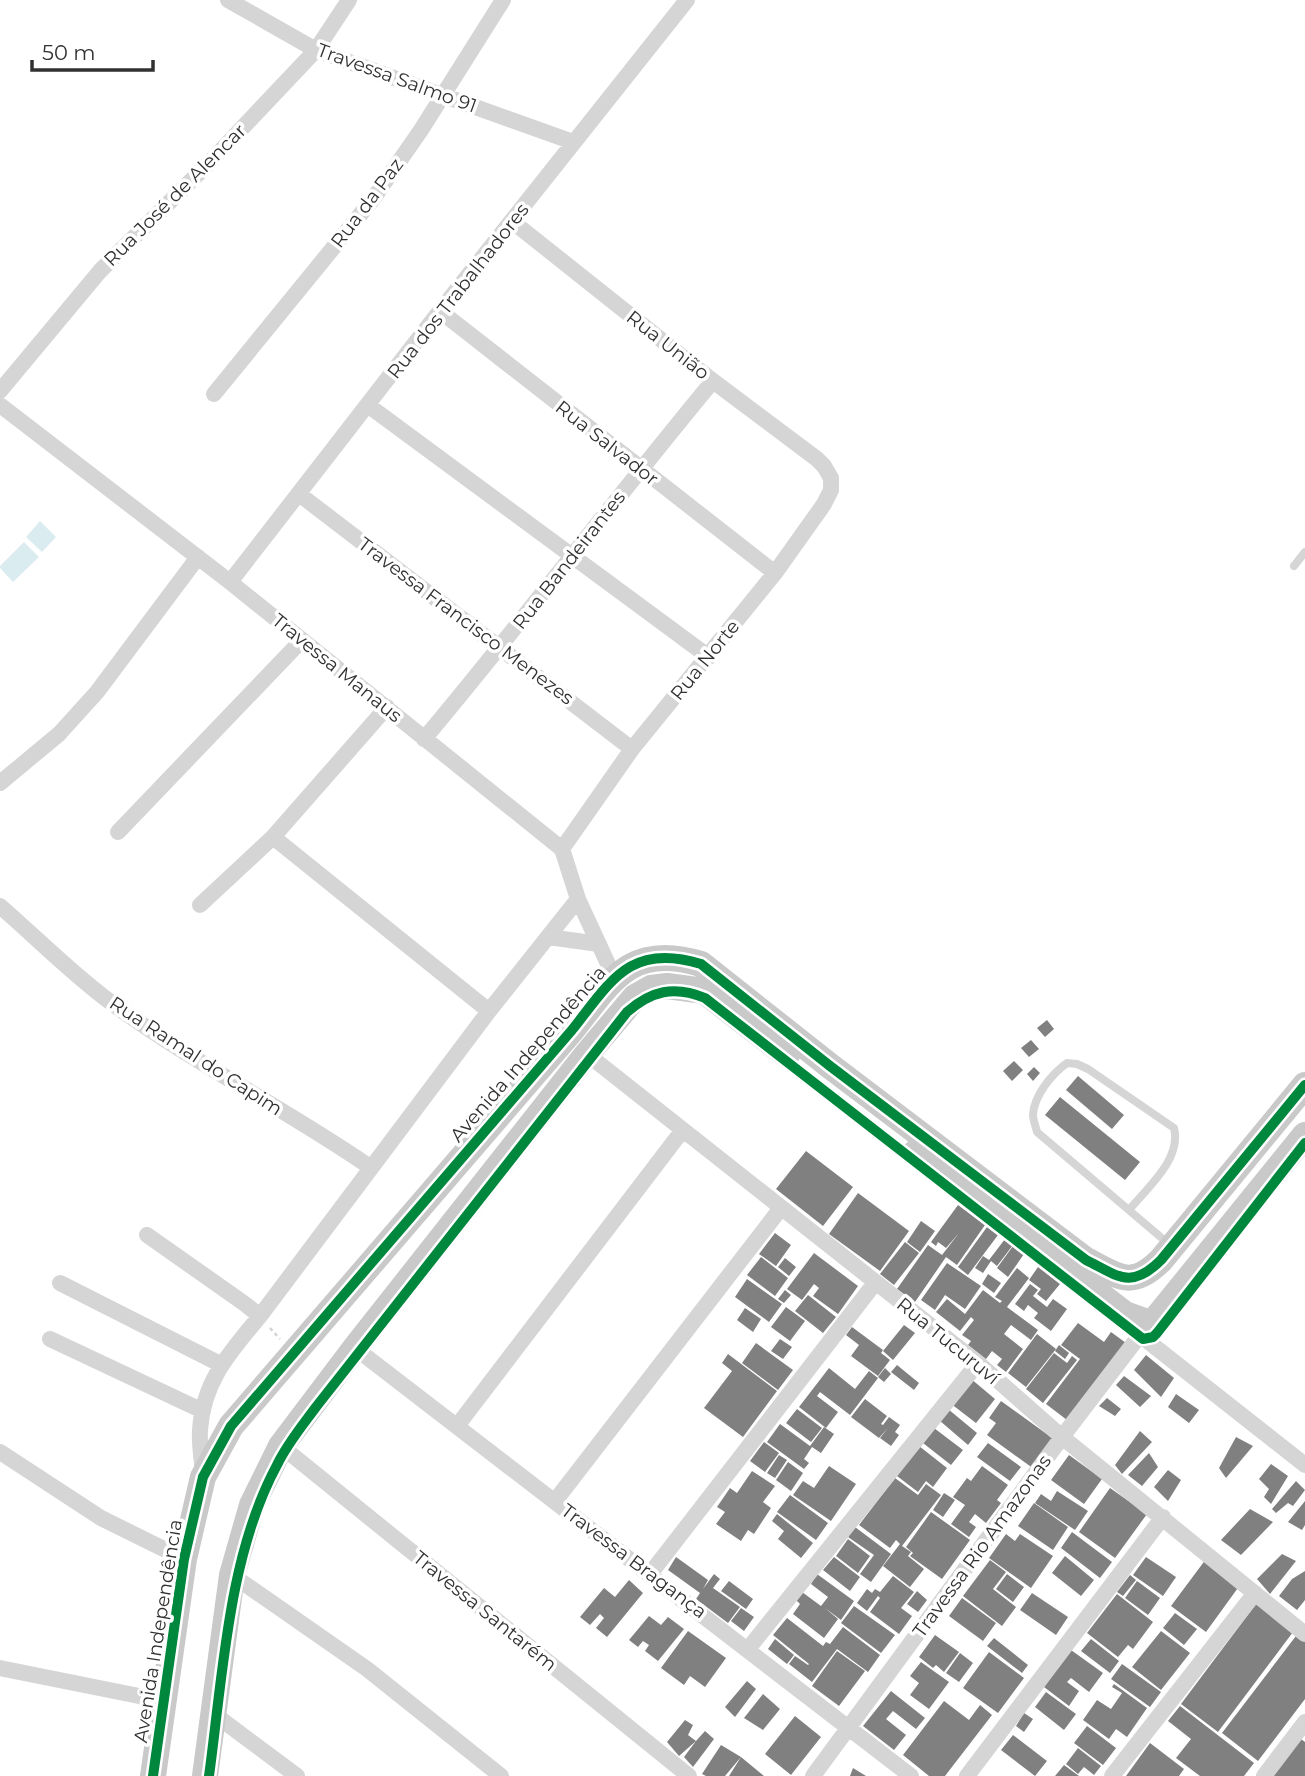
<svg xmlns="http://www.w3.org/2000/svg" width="1305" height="1776" font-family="Montserrat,sans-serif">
<rect width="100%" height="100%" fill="#fff"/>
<path fill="#dbecf0" d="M 40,521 L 56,537 L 42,552 L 26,537 Z
M 24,542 L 39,557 L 13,582 L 0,568 L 0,566 Z"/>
<path fill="#808080" d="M 1047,1020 L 1054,1029 L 1045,1037 L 1037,1028 Z
M 1031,1040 L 1039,1049 L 1029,1057 L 1021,1048 Z
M 1014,1061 L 1023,1070 L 1012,1081 L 1003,1071 Z
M 1034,1067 L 1040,1073 L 1033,1081 L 1027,1074 Z
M 1078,1076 L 1124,1115 L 1112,1129 L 1066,1090 Z
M 1060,1097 L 1140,1162 L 1125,1180 L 1045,1115 Z
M 806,1151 L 853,1187 L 823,1226 L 776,1189 Z
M 858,1193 L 909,1231 L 880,1271 L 829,1234 Z
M 958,1205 L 985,1225 L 957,1265 L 946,1257 L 915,1302 L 897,1289 L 928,1245 L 942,1255 L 959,1233 L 946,1248 L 938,1242 L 936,1246 L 931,1242 Z
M 921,1221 L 935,1231 L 920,1252 L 907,1242 Z
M 987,1227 L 998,1235 L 968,1275 L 958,1267 Z
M 775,1233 L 791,1245 L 776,1266 L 759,1254 Z
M 1005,1239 L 1013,1245 L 997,1266 L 991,1261 L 983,1273 L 975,1268 L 983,1256 L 989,1260 Z
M 905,1242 L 919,1253 L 894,1285 L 880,1274 Z
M 1013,1246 L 1024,1254 L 1008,1277 L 997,1268 Z
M 814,1253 L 858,1286 L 838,1314 L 813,1296 L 819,1288 L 814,1284 L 802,1300 L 787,1289 Z
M 761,1257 L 788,1278 L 775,1296 L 747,1275 Z
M 785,1258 L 796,1267 L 789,1276 L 778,1267 Z
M 947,1263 L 981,1286 L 965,1309 L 945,1295 L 935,1310 L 921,1300 Z
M 1038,1267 L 1060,1284 L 1046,1301 L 1037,1294 L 1041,1289 L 1029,1280 Z
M 1017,1268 L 1029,1278 L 1007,1307 L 1038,1330 L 1031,1340 L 1011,1325 L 1004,1334 L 1023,1349 L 1006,1372 L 997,1365 L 1002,1359 L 992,1351 L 986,1359 L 968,1345 L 971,1341 L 962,1335 L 974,1320 L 971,1317 L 960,1331 L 936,1312 L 947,1299 L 965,1314 L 983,1290 L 1000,1303 L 1002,1301 L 995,1297 Z
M 988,1274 L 1001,1283 L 994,1293 L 982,1284 Z
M 747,1279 L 782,1304 L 769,1322 L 735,1297 Z
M 1030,1284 L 1038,1290 L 1033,1296 L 1047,1307 L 1053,1299 L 1067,1309 L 1051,1331 L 1034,1318 L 1038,1313 L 1028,1305 L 1024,1311 L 1015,1304 Z
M 785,1290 L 791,1295 L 784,1303 L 778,1299 Z
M 808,1295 L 836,1317 L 823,1333 L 795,1311 Z
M 786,1307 L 805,1321 L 790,1341 L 771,1327 Z
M 745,1308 L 761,1319 L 753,1332 L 737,1320 Z
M 1078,1323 L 1104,1342 L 1111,1332 L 1126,1343 L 1067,1420 L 1046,1404 L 1080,1359 L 1061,1345 Z
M 904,1325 L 915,1333 L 893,1360 L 883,1351 Z
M 852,1327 L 883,1350 L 881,1353 L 890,1360 L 878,1376 L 851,1356 L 859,1345 L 846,1335 Z
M 1037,1334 L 1056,1349 L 1026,1387 L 1008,1373 Z
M 780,1339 L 792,1347 L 783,1359 L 771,1351 Z
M 756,1343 L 793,1370 L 778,1390 L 742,1363 Z
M 1059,1345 L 1069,1353 L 1065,1359 L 1055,1351 Z
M 1054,1353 L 1067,1363 L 1072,1356 L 1077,1360 L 1043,1403 L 1026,1389 Z
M 728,1354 L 777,1391 L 743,1437 L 704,1408 L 732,1371 L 722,1363 Z
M 1146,1355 L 1174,1378 L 1161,1397 L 1134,1370 Z
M 897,1365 L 919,1383 L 914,1390 L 891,1372 Z
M 829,1368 L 855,1389 L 869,1371 L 878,1378 L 850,1415 L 820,1392 L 817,1396 L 838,1412 L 826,1428 L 799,1407 Z
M 885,1368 L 891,1374 L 884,1382 L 878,1377 Z
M 1124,1376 L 1151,1396 L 1140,1407 L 1116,1385 Z
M 970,1378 L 995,1399 L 976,1423 L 950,1403 Z
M 1176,1394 L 1199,1410 L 1189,1423 L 1168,1407 Z
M 1107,1398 L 1121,1409 L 1115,1416 L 1099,1406 Z
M 865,1399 L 887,1416 L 881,1424 L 883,1425 L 889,1417 L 900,1425 L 895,1432 L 899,1435 L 891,1446 L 880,1438 L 888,1428 L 879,1438 L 851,1417 Z
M 1001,1401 L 1055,1440 L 1034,1469 L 987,1435 L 996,1423 L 989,1418 Z
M 797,1409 L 822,1428 L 811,1442 L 786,1423 Z
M 948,1409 L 977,1433 L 968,1445 L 939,1420 Z
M 780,1424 L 810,1446 L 824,1427 L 834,1434 L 821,1453 L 812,1447 L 804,1459 L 809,1463 L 804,1469 L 767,1442 Z
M 934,1428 L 963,1450 L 951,1465 L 923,1443 Z
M 1140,1431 L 1152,1442 L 1122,1474 L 1115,1465 Z
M 1236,1437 L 1253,1446 L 1226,1478 L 1219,1468 Z
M 764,1442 L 779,1453 L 765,1472 L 750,1461 Z
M 988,1443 L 1021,1467 L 1010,1481 L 977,1457 Z
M 919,1446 L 947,1468 L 933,1487 L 926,1481 L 918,1492 L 897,1476 Z
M 1149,1453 L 1158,1467 L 1142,1486 L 1128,1475 Z
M 779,1455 L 787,1460 L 775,1478 L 767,1473 Z
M 1069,1455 L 1102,1479 L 1084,1504 L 1051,1480 Z
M 788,1462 L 803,1473 L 791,1491 L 776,1480 Z
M 1271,1464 L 1288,1476 L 1271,1504 L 1264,1497 L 1269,1489 L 1259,1479 Z
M 829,1466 L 856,1484 L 831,1521 L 793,1495 L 803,1481 L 814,1488 Z
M 982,1466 L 1008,1485 L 997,1500 L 1001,1503 L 986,1523 L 975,1514 L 969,1522 L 976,1527 L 969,1537 L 951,1524 L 965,1505 L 953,1497 L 967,1478 L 971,1481 Z
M 1168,1470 L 1181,1480 L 1168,1501 L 1154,1487 Z
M 752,1471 L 775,1486 L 763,1502 L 771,1508 L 754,1534 L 748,1530 L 741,1541 L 716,1524 L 725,1512 L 717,1507 L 730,1488 L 737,1493 Z
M 895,1478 L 918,1495 L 926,1484 L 941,1495 L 902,1546 L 911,1552 L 908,1556 L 924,1569 L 910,1587 L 883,1566 L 900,1544 L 896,1540 L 890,1548 L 859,1525 Z
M 1296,1481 L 1305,1490 L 1293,1506 L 1288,1503 L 1276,1513 L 1272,1509 Z
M 1110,1488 L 1147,1514 L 1115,1558 L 1079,1532 Z
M 1057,1491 L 1088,1511 L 1075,1530 L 1035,1503 L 1041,1494 L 1051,1501 Z
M 944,1493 L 955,1500 L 943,1517 L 933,1510 Z
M 790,1495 L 828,1523 L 816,1540 L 777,1512 Z
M 1305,1501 L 1305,1525 L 1302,1530 L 1288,1522 Z
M 1034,1503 L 1068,1527 L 1053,1550 L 1018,1526 Z
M 1250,1509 L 1273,1522 L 1241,1555 L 1221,1540 Z
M 931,1512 L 970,1540 L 942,1579 L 910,1556 L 913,1553 L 906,1547 Z
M 777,1514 L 813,1543 L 801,1558 L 778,1539 L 784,1531 L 772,1521 Z
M 855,1527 L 891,1554 L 871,1582 L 860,1574 L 874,1555 L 848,1537 Z
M 1072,1532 L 1112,1562 L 1100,1578 L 1061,1548 Z
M 1006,1534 L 1015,1541 L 1020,1534 L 1053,1556 L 1031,1588 L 989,1558 Z
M 848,1539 L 870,1556 L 858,1573 L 836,1556 Z
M 1282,1554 L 1296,1561 L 1270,1594 L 1257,1579 Z
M 1065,1556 L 1094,1580 L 1081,1596 L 1052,1573 Z
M 676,1557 L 708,1580 L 703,1589 L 714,1574 L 720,1579 L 713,1588 L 740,1607 L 728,1623 L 696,1599 L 700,1593 L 668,1570 Z
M 834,1557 L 860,1577 L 850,1591 L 823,1570 Z
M 1146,1557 L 1176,1577 L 1163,1596 L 1133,1575 Z
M 1206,1559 L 1240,1585 L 1206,1632 L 1171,1606 Z
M 990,1560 L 1006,1572 L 993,1589 L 1016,1607 L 1002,1626 L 963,1596 Z
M 1305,1571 L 1305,1600 L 1297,1610 L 1279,1596 L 1292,1579 Z
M 817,1574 L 854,1601 L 841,1620 L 825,1608 L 838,1619 L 824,1638 L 793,1614 L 800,1604 L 796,1600 L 802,1592 L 821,1606 L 828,1597 L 811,1584 Z
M 1007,1574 L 1024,1587 L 1013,1602 L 996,1589 Z
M 1130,1575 L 1136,1580 L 1123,1596 L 1117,1592 Z
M 893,1576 L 914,1592 L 901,1608 L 912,1616 L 899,1634 L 870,1612 L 880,1598 L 878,1596 L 867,1611 L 857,1603 L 867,1589 L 872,1593 L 875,1589 L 880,1592 Z
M 629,1580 L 643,1593 L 607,1637 L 596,1628 L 604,1618 L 600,1614 L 590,1625 L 580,1617 L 604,1588 L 615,1597 Z
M 729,1581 L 753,1599 L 746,1609 L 721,1591 Z
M 1137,1581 L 1160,1598 L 1148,1615 L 1125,1598 Z
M 917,1591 L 927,1600 L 918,1612 L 907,1604 Z
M 1032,1593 L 1068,1617 L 1056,1635 L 1020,1610 Z
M 1117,1594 L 1153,1622 L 1133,1649 L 1128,1645 L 1118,1657 L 1087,1633 Z
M 962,1598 L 996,1623 L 983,1641 L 949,1616 Z
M 1259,1600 L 1296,1628 L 1218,1732 L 1181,1704 Z
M 854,1606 L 895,1635 L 881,1653 L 841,1623 Z
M 741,1608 L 754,1617 L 744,1631 L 731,1621 Z
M 1175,1613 L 1197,1629 L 1184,1645 L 1163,1628 Z
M 649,1616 L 661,1625 L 668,1617 L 684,1629 L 658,1661 L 645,1651 L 649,1645 L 643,1641 L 638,1647 L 629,1640 Z
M 787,1618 L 823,1646 L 826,1642 L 830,1644 L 843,1627 L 880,1655 L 868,1672 L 837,1649 L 812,1682 L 789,1664 L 795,1656 L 808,1665 L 809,1664 L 773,1635 Z
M 688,1631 L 726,1658 L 705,1687 L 690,1676 L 684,1685 L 661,1668 Z
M 1161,1631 L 1190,1653 L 1161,1690 L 1132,1667 Z
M 1299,1632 L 1305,1636 L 1305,1699 L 1258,1761 L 1222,1733 Z
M 935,1635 L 959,1652 L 944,1672 L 936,1665 L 933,1668 L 919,1657 Z
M 994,1638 L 1028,1665 L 1022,1673 L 987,1646 Z
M 775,1639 L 794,1655 L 787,1664 L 768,1649 Z
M 1091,1639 L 1119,1661 L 1110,1673 L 1081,1651 Z
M 1071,1650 L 1103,1673 L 1089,1692 L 1071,1678 L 1067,1682 L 1079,1691 L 1069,1706 L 1044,1687 Z
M 837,1651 L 865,1671 L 839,1706 L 812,1686 Z
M 989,1652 L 1024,1678 L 998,1713 L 963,1688 Z
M 960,1653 L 973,1663 L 959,1682 L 946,1673 Z
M 921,1662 L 949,1682 L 929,1709 L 910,1695 L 919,1683 L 910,1676 Z
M 1122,1664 L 1161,1692 L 1150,1707 L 1111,1679 Z
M 747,1681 L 756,1689 L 735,1717 L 725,1707 Z
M 1114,1684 L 1147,1708 L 1127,1737 L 1116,1729 L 1109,1739 L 1083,1720 L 1097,1700 L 1111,1709 L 1122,1693 L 1112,1687 Z
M 891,1691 L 925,1718 L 916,1729 L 893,1711 L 886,1719 L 906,1735 L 894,1750 L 863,1726 Z
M 1046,1692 L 1076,1714 L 1064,1730 L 1035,1707 Z
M 763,1694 L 780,1709 L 763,1730 L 744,1718 Z
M 944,1701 L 969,1720 L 980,1705 L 992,1715 L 945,1776 L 929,1776 L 903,1755 Z
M 1180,1706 L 1254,1763 L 1244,1776 L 1200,1776 L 1176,1758 L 1191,1739 L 1168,1721 Z
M 1024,1713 L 1033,1719 L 1024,1732 L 1016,1726 Z
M 795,1716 L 821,1737 L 791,1775 L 765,1754 Z
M 685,1720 L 693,1725 L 688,1735 L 696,1741 L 705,1731 L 714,1739 L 693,1767 L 684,1757 L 696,1741 L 679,1756 L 667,1742 Z
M 1087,1726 L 1116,1748 L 1103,1765 L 1074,1743 Z
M 1013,1735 L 1047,1761 L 1035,1776 L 1001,1750 Z
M 1301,1739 L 1305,1742 L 1305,1776 L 1273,1776 Z
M 1150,1743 L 1184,1769 L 1179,1776 L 1126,1776 Z
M 721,1745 L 741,1757 L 725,1776 L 706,1776 L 702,1774 Z
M 1078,1748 L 1101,1766 L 1094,1775 L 1084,1767 L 1078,1774 L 1066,1764 Z
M 741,1757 L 764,1776 L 729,1776 Z
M 1064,1765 L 1079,1776 L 1055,1776 Z
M 853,1768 L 866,1776 L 850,1776 Z"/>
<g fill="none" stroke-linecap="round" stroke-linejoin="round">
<path stroke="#d4d4d4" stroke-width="2.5" stroke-dasharray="3.5 3.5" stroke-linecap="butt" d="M 270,1328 L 280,1339"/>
<path stroke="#d5d5d5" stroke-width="8" d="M 1294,566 L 1305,552
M 1129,1210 C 1147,1188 1182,1159 1174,1128 L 1088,1069 L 1077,1064 L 1067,1063 C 1052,1074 1034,1095 1033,1115 C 1033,1120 1036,1127 1037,1132 L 1170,1245"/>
<path stroke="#d5d5d5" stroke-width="16" d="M 228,0 L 316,50 L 573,142
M 513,222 L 713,381 L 817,459 L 824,466 L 831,478 L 831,490 L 824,504 L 775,573 L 632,749 L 562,849
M 440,311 L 775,573
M 0,391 L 100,271 L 210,162 L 316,50 L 349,0
M 214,394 L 373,199 L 421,130 L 503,0
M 0,405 L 230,582 L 562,849 L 578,899 L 614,977
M 369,406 L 709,657
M 299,494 L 632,749
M 230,582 L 440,311 L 687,0
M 424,739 C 523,621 615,499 713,381
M 0,783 L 59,734 L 97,692 L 198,557
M 118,832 L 302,640
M 273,837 L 489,1011
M 200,905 L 273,837 L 387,707
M 0,906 C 37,938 73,975 113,1004 C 195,1064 286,1109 370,1167
M 548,937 L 599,944
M 587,1054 L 978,1363 L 1062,1437 L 1305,1634
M 147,1235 L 245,1304 L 260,1316
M 60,1283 L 220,1364
M 1135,1328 L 1145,1339 L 1305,1465
M 50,1339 L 203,1411
M 355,1348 L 911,1776
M 457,1426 L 682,1131
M 281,1446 L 689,1776
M 0,1452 L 101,1518 L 184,1559
M 203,1474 C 202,1460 199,1445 200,1430 C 203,1381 230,1352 260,1316 L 489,1011 L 578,899
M 555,1501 L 781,1208
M 650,1574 L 875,1283
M 232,1575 L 367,1669 L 501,1776
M 748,1649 L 978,1363
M 0,1668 L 164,1701
M 214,1714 L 297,1776
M 813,1776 L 1062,1437 L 1140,1335 L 1155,1320
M 967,1776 L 1163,1517
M 1112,1776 L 1255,1593
M 1264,1776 L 1305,1722"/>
<path stroke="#c9c9c9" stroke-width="26" d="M 915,1153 L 1125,1314 L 1147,1322 L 1155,1320 L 1305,1135
M 153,1776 L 184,1559 L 203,1477 L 231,1426 L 572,1030 C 611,981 630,942 701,964 L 830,1066 L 1086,1260 C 1118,1276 1131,1290 1161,1260 L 1305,1085
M 205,1776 L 232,1575 L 252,1505 L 281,1446 L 355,1348 L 587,1054 L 635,997 L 651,988 L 667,986 L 704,991 L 787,1055"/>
<defs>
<path id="cycleway" d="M 153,1776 L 184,1559 L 203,1477 L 231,1426 L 572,1030 C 611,981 630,942 701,964 L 830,1066 L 1086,1260 C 1118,1276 1131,1290 1161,1260 L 1305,1085
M 209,1776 C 223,1674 228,1556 277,1465 C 287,1444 302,1426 316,1407 L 627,1012 C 651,991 674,985 705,998 L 1143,1339 L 1153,1337 L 1157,1333 L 1305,1143"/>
</defs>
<use href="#cycleway" stroke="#fff" stroke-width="15"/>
<use href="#cycleway" stroke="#00873e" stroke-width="10"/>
</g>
<g text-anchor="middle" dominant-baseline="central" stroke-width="7" stroke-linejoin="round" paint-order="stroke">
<g font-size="19" fill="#313131" stroke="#fff">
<text transform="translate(397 78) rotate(20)">Travessa Salmo 91</text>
<text transform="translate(175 195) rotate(-45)">Rua José de Alencar</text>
<text transform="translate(367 203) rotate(-53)">Rua da Paz</text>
<text transform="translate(458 291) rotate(-52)">Rua dos Trabalhadores</text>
<text transform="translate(668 345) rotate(38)">Rua União</text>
<text transform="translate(607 443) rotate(38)">Rua Salvador</text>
<text transform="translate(569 560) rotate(-52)">Rua Bandeirantes</text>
<text transform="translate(466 621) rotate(37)">Travessa Francisco Menezes</text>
<text transform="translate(705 660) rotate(-51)">Rua Norte</text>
<text transform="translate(337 668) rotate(39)">Travessa Manaus</text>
<text transform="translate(528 1054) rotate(-49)">Avenida Independência</text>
<text transform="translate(196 1056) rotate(33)">Rua Ramal do Capim</text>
<text transform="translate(948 1341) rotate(39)">Rua Tucuruví</text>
<text transform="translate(982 1546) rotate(-54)">Travessa Rio Amazonas</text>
<text transform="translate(634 1561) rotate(37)">Travessa Bragança</text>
<text transform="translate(485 1611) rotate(39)">Travessa Santarém</text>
<text transform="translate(158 1631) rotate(-81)">Avenida Independência</text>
</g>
</g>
<path d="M32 60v10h121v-10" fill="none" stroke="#313131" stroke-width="3.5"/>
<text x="42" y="60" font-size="21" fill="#313131" stroke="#ffffff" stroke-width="5" paint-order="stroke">50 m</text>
</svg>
